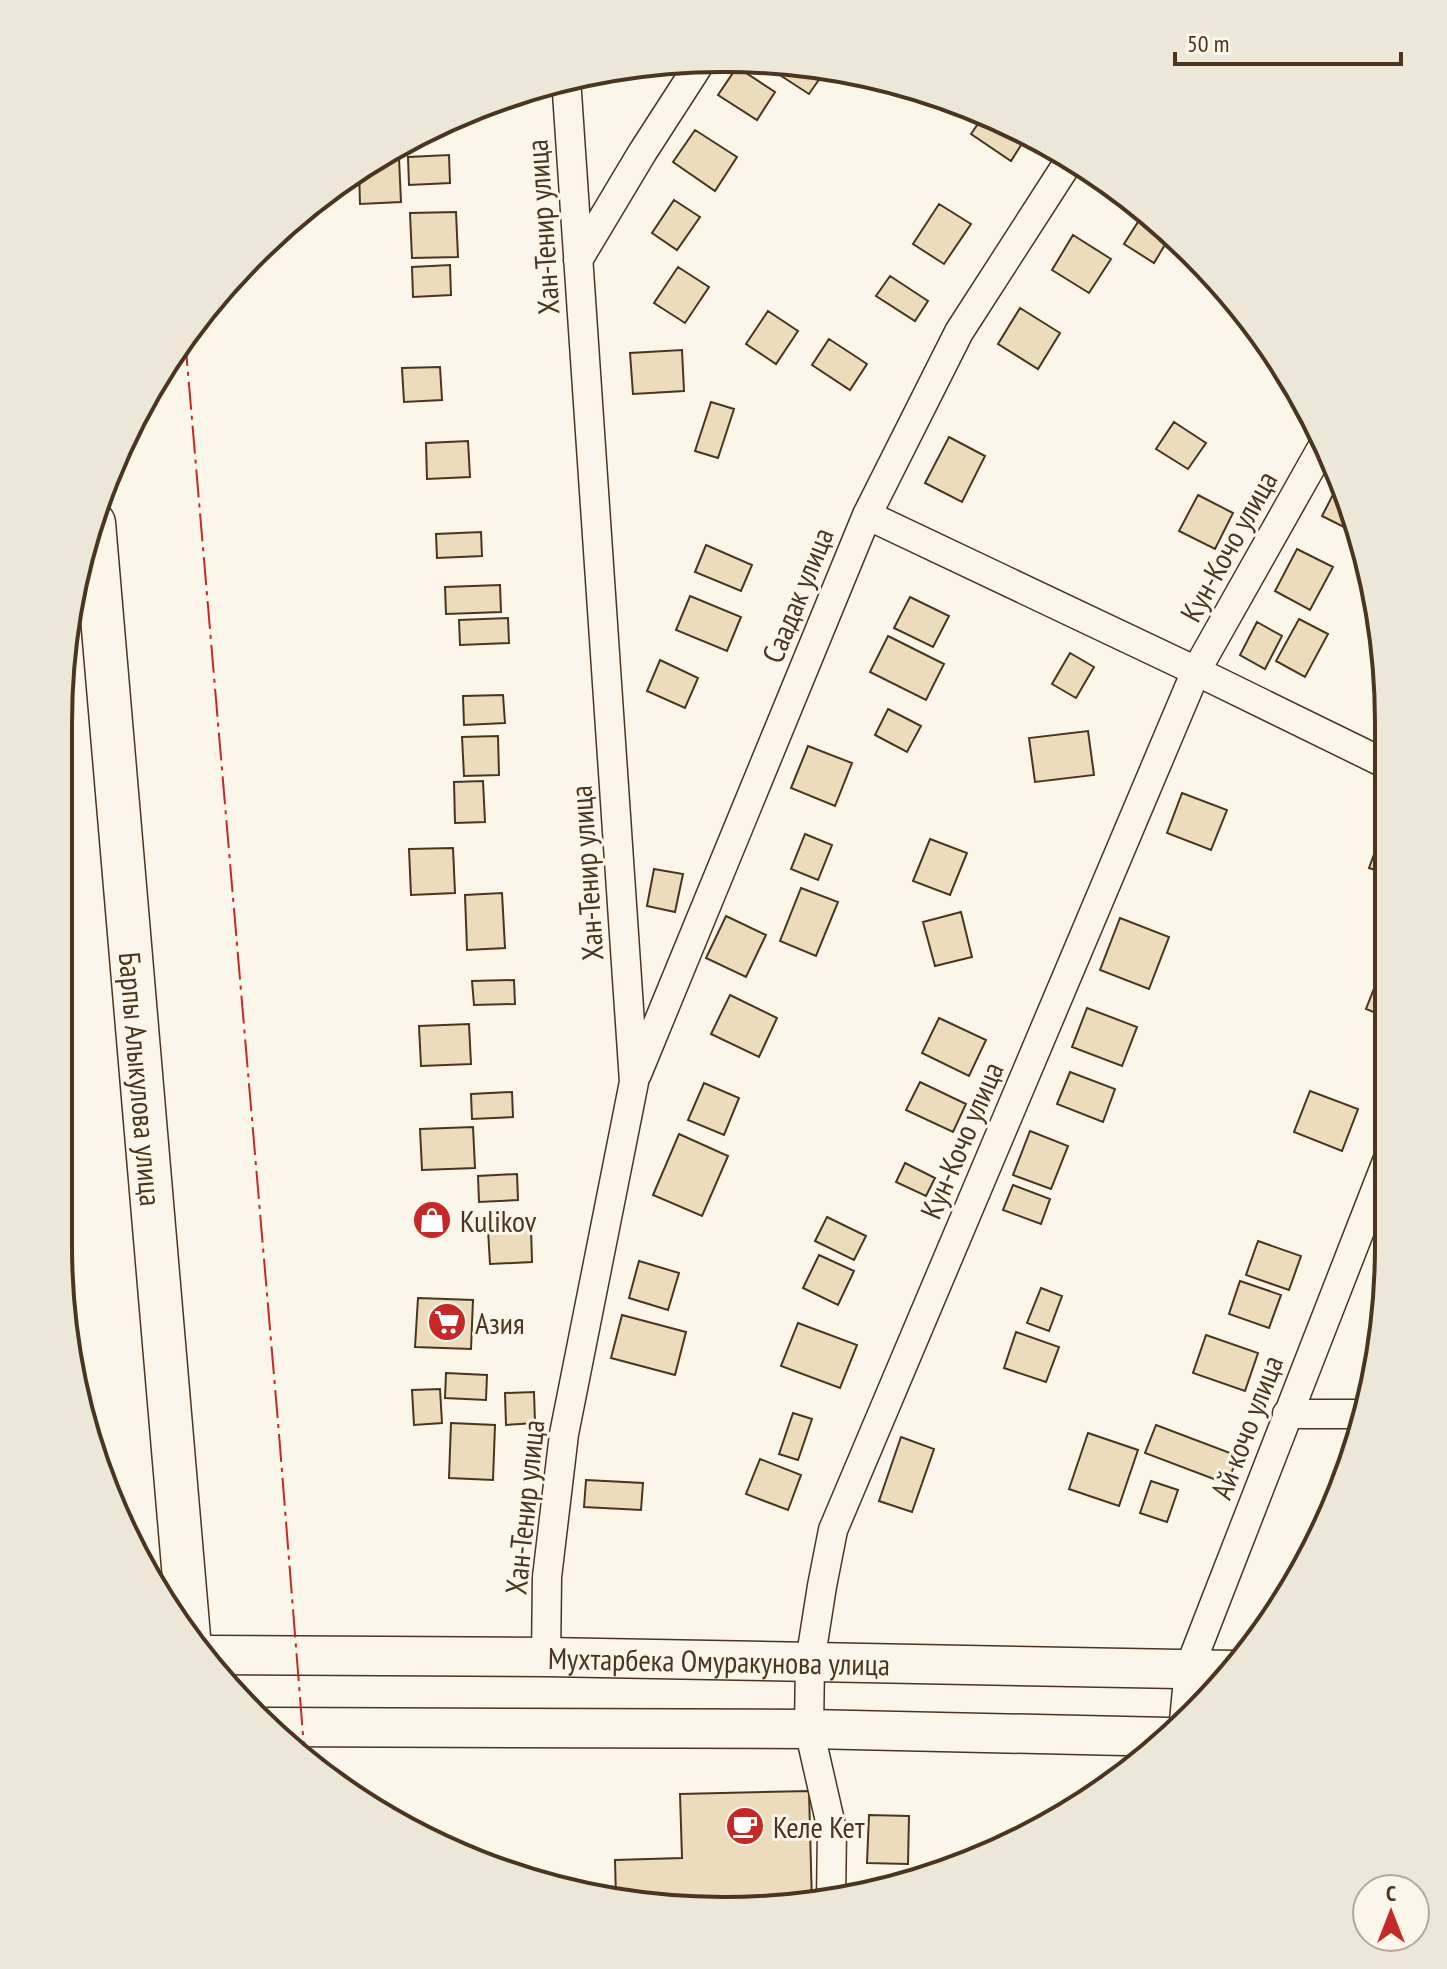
<svg xmlns="http://www.w3.org/2000/svg" width="1447" height="1969" font-family="'PT Sans Narrow',sans-serif">
<rect width="100%" height="100%" fill="#fbf6e9"/>
<path fill="#ecdcbc" stroke="#4a3520" stroke-width="2" d="M 773,62 L 810,64 L 827,68 L 809,94 L 769,68 Z
M 737,67 L 775,92 L 757,120 L 718,95 Z
M 984,115 L 1028,134 L 1011,161 L 971,134 Z
M 695,130 L 737,157 L 715,191 L 673,162 Z
M 449,155 L 450,183 L 409,185 L 408,157 Z
M 399,158 L 401,202 L 360,204 L 359,170 L 377,159 Z
M 674,200 L 700,217 L 677,250 L 652,233 Z
M 939,204 L 971,224 L 944,264 L 913,244 Z
M 1145,211 L 1162,223 L 1172,233 L 1154,263 L 1124,244 Z
M 456,212 L 458,257 L 412,258 L 410,213 Z
M 1073,235 L 1111,259 L 1089,293 L 1052,270 Z
M 450,265 L 451,295 L 413,297 L 412,267 Z
M 678,267 L 709,287 L 685,323 L 654,303 Z
M 890,276 L 928,301 L 915,321 L 876,296 Z
M 1020,308 L 1060,333 L 1038,369 L 998,344 Z
M 768,311 L 798,331 L 776,364 L 746,344 Z
M 829,339 L 867,364 L 850,390 L 812,365 Z
M 682,350 L 684,391 L 633,394 L 630,353 Z
M 440,367 L 442,400 L 404,402 L 402,368 Z
M 711,402 L 734,409 L 718,458 L 695,451 Z
M 1174,422 L 1206,443 L 1188,469 L 1156,449 Z
M 949,437 L 985,456 L 962,502 L 925,483 Z
M 468,441 L 470,477 L 427,479 L 426,443 Z
M 1340,481 L 1342,482 L 1356,533 L 1322,516 Z
M 1198,495 L 1233,513 L 1215,549 L 1179,531 Z
M 481,532 L 482,556 L 437,558 L 436,534 Z
M 706,545 L 752,565 L 741,591 L 695,572 Z
M 1297,549 L 1333,567 L 1310,610 L 1275,591 Z
M 500,585 L 501,612 L 446,614 L 445,587 Z
M 690,596 L 741,617 L 727,651 L 676,630 Z
M 910,597 L 949,616 L 933,647 L 894,628 Z
M 508,618 L 509,643 L 460,645 L 459,620 Z
M 1299,619 L 1328,634 L 1305,677 L 1276,661 Z
M 1257,622 L 1282,636 L 1265,669 L 1240,655 Z
M 888,636 L 944,664 L 926,700 L 870,672 Z
M 1070,653 L 1094,667 L 1076,698 L 1052,684 Z
M 660,660 L 698,678 L 685,708 L 647,691 Z
M 503,695 L 505,723 L 464,725 L 463,696 Z
M 888,709 L 921,726 L 907,752 L 875,735 Z
M 1088,731 L 1094,775 L 1035,782 L 1029,738 Z
M 498,736 L 499,775 L 464,776 L 462,737 Z
M 808,746 L 852,763 L 835,806 L 791,788 Z
M 483,781 L 485,822 L 455,823 L 454,782 Z
M 1182,793 L 1227,810 L 1211,850 L 1167,833 Z
M 805,834 L 832,845 L 818,880 L 791,869 Z
M 930,839 L 967,853 L 950,895 L 913,881 Z
M 1379,841 L 1385,843 L 1385,873 L 1369,868 Z
M 453,848 L 455,893 L 411,895 L 409,849 Z
M 654,869 L 683,874 L 675,912 L 647,906 Z
M 801,888 L 838,902 L 816,956 L 780,941 Z
M 502,893 L 505,948 L 467,950 L 465,895 Z
M 961,912 L 972,957 L 935,966 L 923,922 Z
M 726,916 L 766,935 L 746,977 L 706,958 Z
M 1120,918 L 1169,937 L 1149,989 L 1100,970 Z
M 514,980 L 515,1004 L 474,1005 L 472,981 Z
M 1377,981 L 1386,984 L 1386,1017 L 1366,1009 Z
M 730,995 L 777,1018 L 759,1057 L 711,1034 Z
M 1087,1008 L 1137,1027 L 1122,1066 L 1072,1047 Z
M 939,1018 L 986,1040 L 969,1076 L 922,1053 Z
M 469,1024 L 471,1064 L 421,1066 L 419,1026 Z
M 1070,1072 L 1115,1089 L 1103,1122 L 1057,1104 Z
M 920,1082 L 966,1104 L 953,1132 L 906,1110 Z
M 704,1083 L 739,1098 L 724,1135 L 688,1120 Z
M 1310,1091 L 1358,1109 L 1342,1151 L 1294,1132 Z
M 512,1092 L 513,1117 L 472,1119 L 471,1094 Z
M 473,1127 L 475,1168 L 422,1170 L 420,1129 Z
M 1030,1131 L 1068,1146 L 1051,1189 L 1013,1175 Z
M 679,1134 L 728,1156 L 702,1216 L 653,1195 Z
M 905,1163 L 935,1178 L 926,1196 L 896,1182 Z
M 517,1174 L 518,1200 L 479,1202 L 478,1176 Z
M 1013,1185 L 1050,1199 L 1041,1224 L 1003,1210 Z
M 827,1217 L 866,1236 L 854,1260 L 815,1241 Z
M 531,1228 L 532,1262 L 490,1264 L 488,1230 Z
M 1258,1241 L 1301,1256 L 1289,1290 L 1246,1275 Z
M 819,1255 L 854,1271 L 838,1305 L 803,1288 Z
M 639,1261 L 679,1273 L 668,1310 L 629,1298 Z
M 1240,1281 L 1281,1295 L 1269,1328 L 1229,1314 Z
M 1041,1288 L 1062,1296 L 1049,1331 L 1027,1323 Z
M 418,1298 L 473,1300 L 471,1349 L 415,1347 Z
M 622,1315 L 686,1332 L 675,1375 L 611,1358 Z
M 798,1323 L 857,1345 L 840,1388 L 781,1366 Z
M 1016,1332 L 1059,1347 L 1046,1382 L 1004,1368 Z
M 1206,1335 L 1258,1353 L 1245,1391 L 1193,1373 Z
M 446,1373 L 487,1375 L 486,1400 L 445,1398 Z
M 440,1389 L 442,1423 L 414,1425 L 412,1390 Z
M 534,1392 L 535,1423 L 506,1425 L 505,1393 Z
M 793,1413 L 812,1419 L 798,1460 L 779,1454 Z
M 451,1423 L 495,1425 L 493,1480 L 449,1478 Z
M 1156,1425 L 1238,1456 L 1227,1484 L 1145,1453 Z
M 1088,1433 L 1138,1450 L 1119,1506 L 1069,1489 Z
M 901,1437 L 934,1449 L 912,1512 L 879,1501 Z
M 760,1459 L 801,1475 L 788,1510 L 746,1494 Z
M 586,1480 L 643,1483 L 641,1510 L 584,1507 Z
M 1151,1481 L 1178,1490 L 1167,1522 L 1140,1513 Z
M 809,1791 L 812,1905 L 636,1905 L 616,1899 L 615,1860 L 682,1858 L 680,1794 Z
M 869,1815 L 909,1816 L 908,1864 L 867,1863 Z"/>
<g fill="none" stroke-linecap="round" stroke-linejoin="round">
<defs>
<path id="minor" d="M 578,260 L 642,153 L 702,60
M 867,515 L 1196,671 L 1384,763
M 637,1074 L 867,515 L 959,332 L 1071,158
M 1287,1414 L 1363,1414
M 546,1657 L 547,1577 L 564,1434 L 634,1082 L 566,78
M 1184,1721 L 1189,1669 L 1387,1161
M 831,1900 L 832,1830 L 809,1729 L 810,1662 L 822,1586 L 833,1530 L 1196,671 L 1324,444"/>
<g id="secondary">
<path id="s1" d="M 205,1655 L 546,1657 L 1234,1670"/>
<path d="M 268,1727 L 809,1729 L 1168,1737"/>
</g>
<g id="primary">
<path id="s2" d="M 94,523 L 189,1637"/>
</g>
</defs>
<use href="#minor" stroke="#4a3520" stroke-width="31"/>
<use href="#secondary" stroke="#4a3520" stroke-width="41"/>
<use href="#primary" stroke="#4a3520" stroke-width="45"/>
<use href="#minor" stroke="#fbf6e9" stroke-width="28"/>
<use href="#secondary" stroke="#fbf6e9" stroke-width="38"/>
<use href="#primary" stroke="#fbf6e9" stroke-width="42"/>
<path stroke="#c62828" stroke-width="2" stroke-dasharray="28 6 4 6" stroke-linecap="butt" d="M 185,338 L 279,1434 L 305,1760"/>
</g>
<defs>
<symbol id="shop-disc" viewBox="-11 -11 22 22"><circle r="9.5" fill="#c62828" stroke="#fbf6e9"/><path d="M-5-2.5h2.3a2.7 3.5 0 0 1 5.4 0H5L5.5 6h-11ZM-1.5-2.5h3a1.5 2.3 0 0 0-3 0Z" fill="#fff"/></symbol>
<symbol id="supermarket-disc" viewBox="-11 -11 22 22"><circle r="9.5" fill="#c62828" stroke="#fbf6e9"/><path d="M-6-5.5h2.5l.6 2H6L4.5 2H-2.5L-4.4-4H-6ZM-1.5 3.2a1.3 1.3 0 1 0 .1 0ZM3 3.2a1.3 1.3 0 1 0 .1 0Z" fill="#fff"/></symbol>
<symbol id="cafe-disc" viewBox="-11 -11 22 22"><circle r="9.5" fill="#c62828" stroke="#fbf6e9"/><path d="M-5.5-4.5H6V0H3Q3 3.5 0 3.5H-2.5Q-5.5 3.5-5.5 0ZM3-3.2v2h1.7v-2ZM-6 4.5H4V6H-6Z" fill="#fff"/></symbol>
</defs>
<g fill-rule="evenodd">
<use href="#shop-disc" x="410" y="1198" width="44" height="44"/>
<use href="#supermarket-disc" x="425" y="1300" width="44" height="44"/>
<use href="#cafe-disc" x="723" y="1804" width="44" height="44"/>
</g>
<g text-anchor="middle" dominant-baseline="central" stroke-width="6" stroke-linejoin="round" paint-order="stroke">
<g font-size="30" fill="#4a3520" stroke="#fbf6e9">
<text transform="translate(542 227) rotate(-94)">Хан-Тенир улица</text>
<text transform="translate(1228 546) rotate(-61)">Кун-Кочо улица</text>
<text transform="translate(797 595) rotate(-68)">Саадак улица</text>
<text transform="translate(586 873) rotate(-94)">Хан-Тенир улица</text>
<text stroke="none"><textPath href="#s2" startOffset="558">Барпы Алыкулова улица</textPath></text>
<text transform="translate(961 1140) rotate(-67)">Кун-Кочо улица</text>
<text transform="translate(1246 1427) rotate(-69)">Ай кочо улица</text>
<text transform="translate(524 1507) rotate(-84)">Хан-Тенир улица</text>
<text stroke="none"><textPath href="#s1" startOffset="514">Мухтарбека Омуракунова улица</textPath></text>
</g>
<g font-size="30" fill="#4a3520" stroke="#fbf6e9" text-anchor="start">
<text x="460" y="1220">Kulikov</text>
<text x="475" y="1322">Азия</text>
<text x="773" y="1826">Келе Кет</text>
</g>
</g>
<path d="M0 0H1447V1969H0ZM723 72H724A651 651 0 0 1 1375 723V1246A651 651 0 0 1 724 1897H723A651 651 0 0 1 72 1246V723A651 651 0 0 1 723 72Z" fill="#ede7d9" fill-rule="evenodd"/>
<path fill="none" stroke="#4a3520" stroke-width="4" d="M723 72H724A651 651 0 0 1 1375 723V1246A651 651 0 0 1 724 1897H723A651 651 0 0 1 72 1246V723A651 651 0 0 1 723 72Z"/>
<g transform="translate(1391 1913)"><circle r="38" fill="#fbf6e9" stroke="#b4a999" stroke-width="2"/>
<path d="M0-6L14 30L0 20L-14 30Z" fill="#c62828"/>
<text y="-12" font-size="22" font-weight="bold" text-anchor="middle" fill="#4a3520">С</text>
</g>
<path d="M1175 52v12h226v-12" fill="none" stroke="#4a3520" stroke-width="4"/>
<text x="1187" y="52" font-size="24" fill="#4a3520" stroke="#fbf6e9" stroke-width="6" paint-order="stroke">50 m</text>
</svg>
